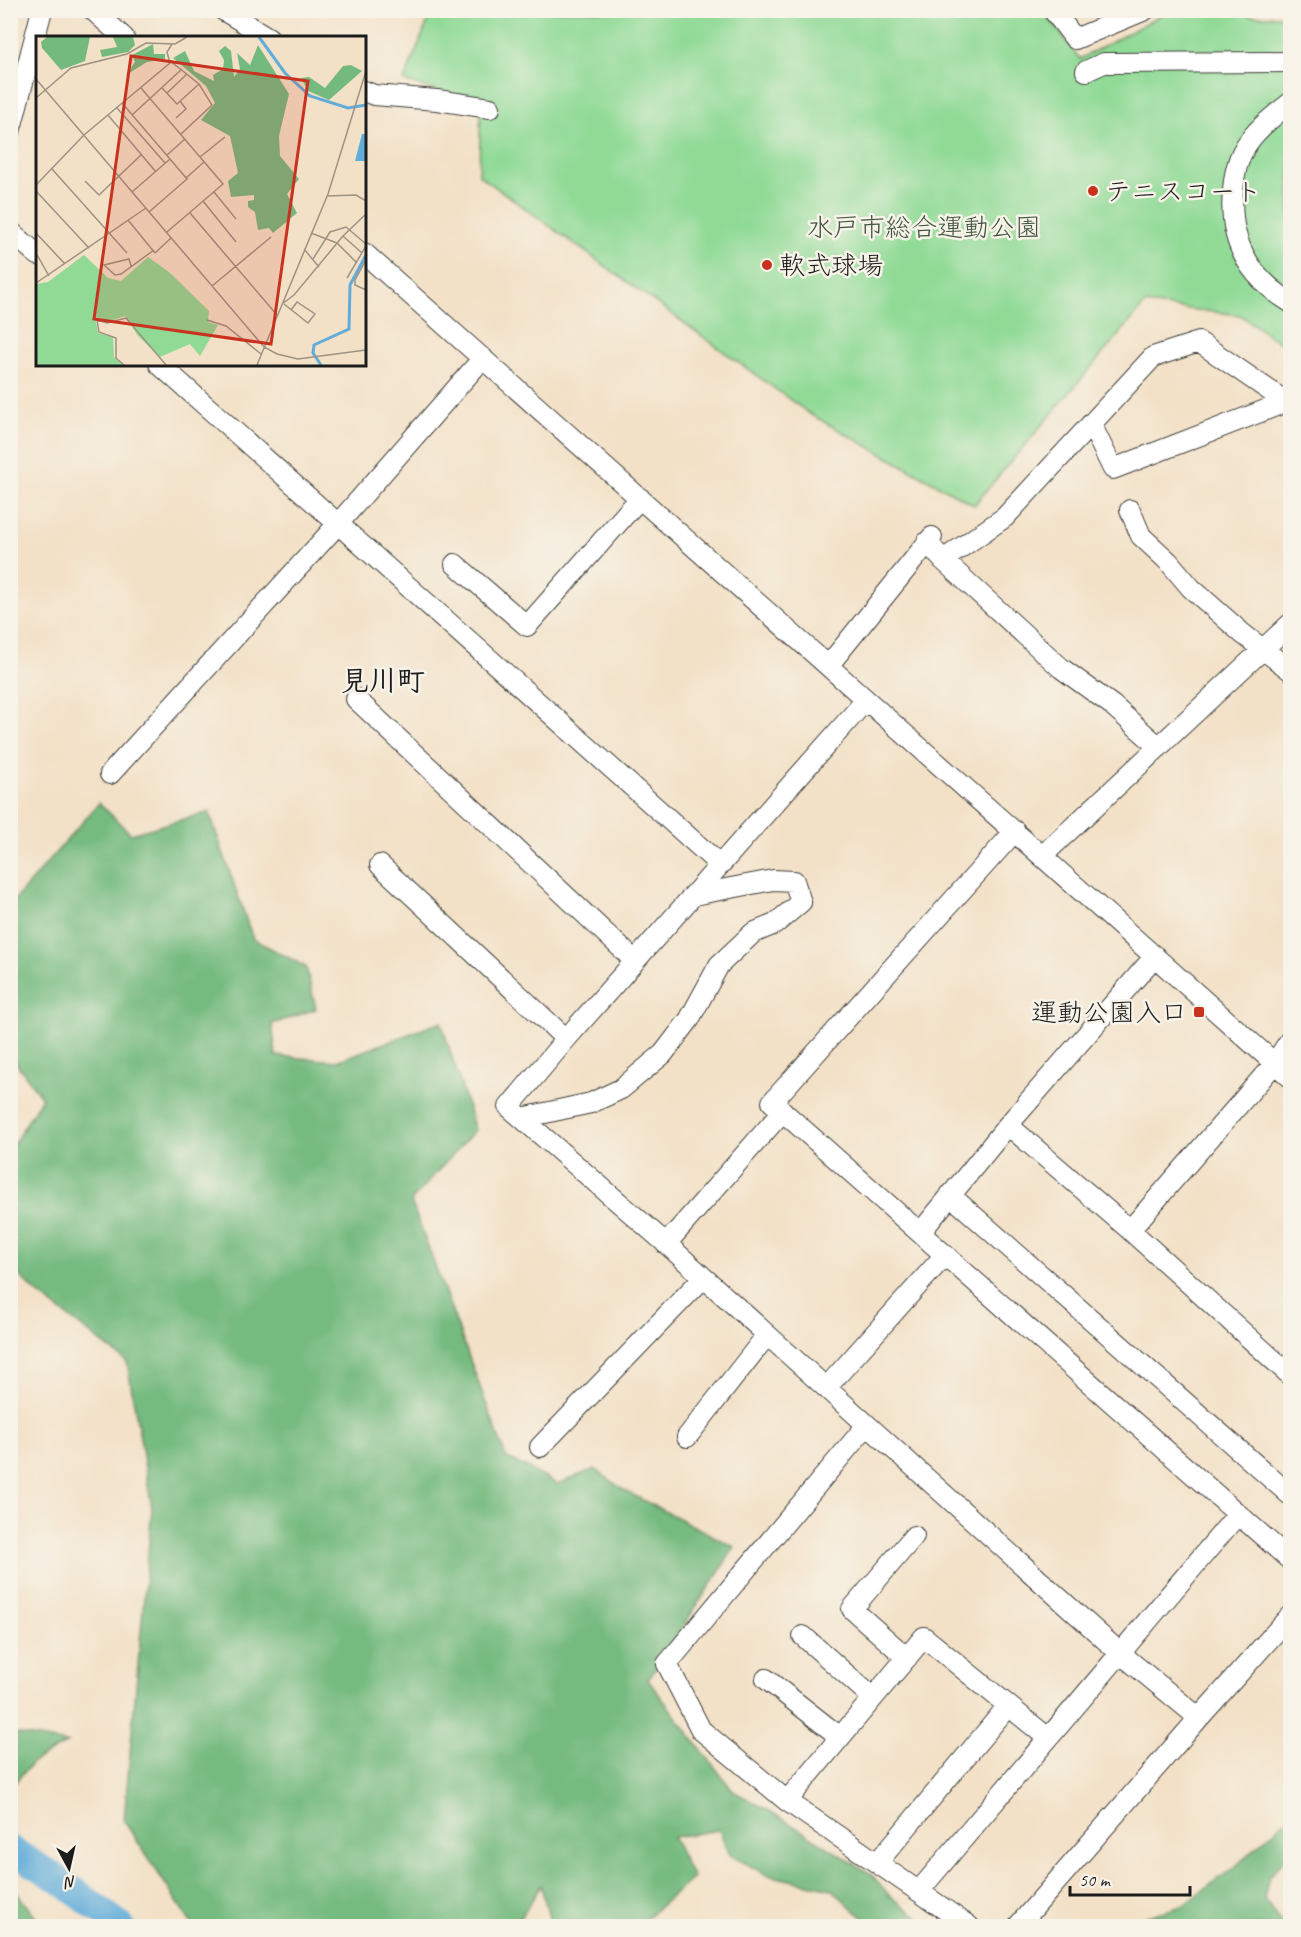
<svg xmlns="http://www.w3.org/2000/svg" width="1301" height="1937" font-family="Caveat,'Klee One',sans-serif">
<rect width="100%" height="100%" fill="#f7f3e8"/>
<filter id="ink" filterUnits="userSpaceOnUse"><feTurbulence type="fractalNoise" baseFrequency=".0167" numOctaves="2"/><feDisplacementMap in="SourceGraphic" scale="12" xChannelSelector="R" yChannelSelector="G"/><feConvolveMatrix kernelMatrix="1 2 1 2 8 2 1 2 1" color-interpolation-filters="sRGB"/></filter>
<filter id="wash" filterUnits="userSpaceOnUse"><feTurbulence type="fractalNoise" baseFrequency=".008" numOctaves="4" result="noise"/><feDisplacementMap in="SourceGraphic" scale="24" xChannelSelector="R" yChannelSelector="G"/><feGaussianBlur stdDeviation="1.35" result="paint"/><feColorMatrix in="noise" values="0 0 0 0 0 0 0 0 0 0 0 0 0 0 0 0 0 1.4 0 .05"/><feComposite in="paint" operator="in"/></filter>
<g filter="url(#wash)">
<rect width="100%" height="100%" fill="#f3e1c7"/>
<path fill="#90da96" stroke="#567b59" stroke-width="1.5" d="M 1239,10 L 1249,16 L 1290,16 L 1290,350 L 1240,315 L 1145,304 L 974,505 L 810,414 L 479,175 L 481,97 L 460,98 L 404,81 L 432,11 L 1043,11 L 1080,59 L 1169,11 Z"/>
<path fill="#74ba7f" stroke="#486b4e" stroke-width="1.5" d="M 99,803 L 131,834 L 209,812 L 253,939 L 306,967 L 316,1009 L 272,1024 L 276,1056 L 337,1061 L 441,1022 L 475,1130 L 411,1201 L 506,1457 L 557,1484 L 595,1469 L 625,1491 L 735,1547 L 648,1680 L 733,1791 L 768,1810 L 871,1874 L 889,1895 L 921,1919 L 934,1926 L 874,1926 L 854,1910 L 832,1889 L 767,1875 L 730,1855 L 719,1830 L 673,1837 L 693,1878 L 637,1926 L 551,1926 L 541,1885 L 516,1926 L 193,1926 L 124,1821 L 152,1508 L 127,1362 L 36,1292 L 11,1267 L 11,1148 L 42,1098 L 11,1056 L 11,904 Z
M 11,1733 L 67,1743 L 33,1762 L 11,1787 Z
M 1290,1816 L 1290,1853 L 1269,1876 L 1264,1899 L 1284,1926 L 1113,1926 L 1182,1906 L 1236,1866 Z
M 11,1885 L 42,1926 L 11,1926 Z"/>
<g fill="none" stroke-linecap="round" stroke-linejoin="round">
<path stroke="#61acd9" stroke-width="28" d="M 10,1849 L 61,1881 L 121,1926"/>
</g>
</g>
<g filter="url(#ink)">
<g fill="none" stroke-linecap="round" stroke-linejoin="round">
<defs>
<path id="minor" d="M 93,10 L 124,38
M 223,10 L 269,38
M 1053,10 L 1075,39 L 1145,10
M 1086,71 L 1104,63 L 1290,62
M 364,91 L 374,95 L 437,100 L 490,108
M 1290,103 C 1274,116 1256,129 1245,147 C 1237,160 1234,177 1233,191 C 1228,241 1249,277 1290,302
M 10,132 L 42,10
M 10,231 L 38,255
M 364,253 L 1290,1077
M 159,364 L 720,865
M 1130,510 L 1141,536 L 1169,562 L 1191,588 L 1243,634 L 1290,670
M 927,542 L 943,560 L 1061,668 L 1112,705 L 1159,747
M 943,560 L 1005,517 L 1153,357 L 1199,342 L 1286,402 L 1113,469 L 1091,424
M 455,564 L 527,626 L 640,498
M 828,666 L 932,537
M 356,699 L 635,961
M 866,700 L 566,1039 L 509,1107 L 670,1247 L 1120,1653 L 1199,1718
M 110,774 L 337,525 L 483,358
M 1015,831 L 772,1102 L 1290,1560
M 1042,856 L 1290,624
M 380,865 L 566,1039
M 522,1118 L 591,1103 L 621,1089 L 663,1054 L 689,1020 L 719,965 L 753,933 L 775,924 L 801,902 L 794,881 L 773,880 L 694,895
M 1008,1125 L 1130,1230 L 1290,1375
M 950,1195 L 1290,1495
M 1130,1230 L 1275,1063 L 1290,1040
M 920,1233 L 1008,1125 L 1155,956
M 666,1244 L 783,1111
M 826,1388 L 945,1255
M 867,1425 L 667,1664 L 701,1730 L 787,1801 L 969,1926
M 687,1437 L 767,1335
M 540,1447 L 703,1278
M 803,1636 L 873,1698
M 907,1658 L 852,1609 L 914,1536
M 766,1679 L 840,1737
M 787,1801 L 924,1637 L 1048,1738
M 877,1863 L 1008,1706
M 919,1891 L 1238,1514
M 1018,1926 L 1199,1718 L 1290,1616"/>
</defs>
<use href="#minor" stroke="#3c3a36" stroke-width="22"/>
<use href="#minor" stroke="#fff" stroke-width="20"/>
</g>
</g>
<g fill="#c8321e" stroke="#f7f3e8" stroke-width="2">
<circle cx="1093" cy="191" r="6"/>
<circle cx="767" cy="265" r="6"/>
<rect x="1193" y="1006" width="12" height="12" rx="3"/>
</g>
<g text-anchor="middle" dominant-baseline="central" stroke-width="5" stroke-linejoin="round" paint-order="stroke">
<g font-size="26" fill="#1c1c1c" stroke="#f7f3e8" text-anchor="start">
<text x="1105" y="191">テニスコート</text>
<text x="779" y="265">軟式球場</text>
<text x="1187" y="1012" text-anchor="end">運動公園入口</text>
</g>
<g font-size="26" fill="#3f5541" stroke="#f7f3e8">
<text x="924" y="227">水戸市総合運動公園</text>
</g>
<g font-size="28" font-weight="bold" fill="#1c1c1c" stroke="#f7f3e8">
<text x="383" y="680">見川町</text>
</g>
</g>
<g transform="translate(36 36)">
<rect width="330" height="330" fill="#f3e1c7"/>
<path d="M 48,219 L 72,242 L 85,245 L 112,221 L 133,236 L 173,275 L 172,286 L 182,289 L 164,320 L 154,308 L 124,321 L 102,300 L 89,280 L 74,285 L 59,281 L 62,297 L 77,301 L 78,321 L 87,329 L 0,329 L 0,248 L 12,246 Z" fill="#90da96"/>
<path d="M 11,1 L 54,1 L 49,25 L 25,34 L 6,12 L 5,6 ZM 77,1 L 97,1 L 99,9 L 92,16 L 66,21 L 64,14 L 81,11 ZM 117,8 L 118,18 L 129,18 L 129,23 L 111,26 L 90,39 L 99,26 L 96,19 ZM 222,9 L 253,58 L 243,100 L 244,120 L 263,143 L 251,158 L 261,177 L 237,197 L 233,192 L 222,194 L 219,176 L 212,171 L 212,165 L 218,164 L 218,159 L 195,161 L 192,145 L 202,137 L 194,100 L 165,84 L 179,67 L 170,50 L 137,22 L 149,15 L 158,35 L 178,45 L 177,39 L 187,33 L 188,24 L 183,15 L 189,10 L 195,15 L 198,41 L 204,33 L 201,17 L 214,29 ZM 315,29 L 326,35 L 293,64 L 272,55 L 265,42 L 273,41 L 289,52 L 307,30 Z" fill="#74ba7f"/>
<path d="M 326,98 L 330,98 L 330,125 L 319,125 Z" fill="#61acd9"/>
<path fill="none" stroke="#61acd9" stroke-width="3" d="M 223,1 L 249,37 L 274,60 L 312,72 L 330,69M 285,329 L 277,317 L 278,309 L 313,293 L 314,249 L 330,219"/>
<path fill="none" stroke="#9d9283" stroke-width="1.5" d="M 133,24 L 163,48 L 176,69 L 145,98M 0,43 L 228,311 L 241,318 L 262,323 L 330,314M 105,52 L 187,148 L 131,196M 126,52 L 141,68 L 163,48M 131,57 L 151,38M 0,62 L 35,32 L 91,18 L 110,7 L 139,8 L 151,1M 86,67 L 151,143 L 113,176M 81,72 L 129,127M 72,79 L 120,136M 96,79 L 146,33M 140,82 L 150,73 L 144,65M 131,119 L 149,103M 164,121 L 189,101M 16,133 L 91,217M 150,142 L 168,126M 49,145 L 63,159 L 105,119M 0,149 L 48,99 L 134,27 L 131,16 L 136,8M 0,155 L 53,212M 96,156 L 134,123M 178,156 L 200,183M 291,160 L 320,159 L 330,165M 167,165 L 200,206M 154,177 L 241,279M 92,184 L 119,217M 0,197 L 29,228M 275,197 L 301,207 L 320,226M 307,200 L 326,217M 268,213 L 283,231M 0,217 L 13,240M 119,217 L 135,202M 277,223 L 294,196 L 310,191 L 330,208M 330,224 L 319,244 L 319,249 L 330,254M 95,230 L 93,223 L 68,229 L 79,239 L 85,238 L 118,214M 311,242 L 330,210M 0,247 L 110,172M 176,250 L 235,201M 246,268 L 258,259 L 307,200 L 330,178M 248,268 L 272,287 L 279,278 L 261,266 L 255,274M 171,284 L 190,290 L 225,318M 88,329 L 80,322 L 80,302 L 63,296 L 61,284 L 71,287 L 90,282 L 130,329M 221,329 L 292,158 L 330,35"/>
<path fill="#c8321e" fill-opacity="0.15" stroke="#c8321e" stroke-width="3" d="M 95,20 L 272,45 L 235,308 L 58,283 Z"/>
<rect width="330" height="330" fill="none" stroke="#1c1c1c" stroke-width="3"/>
</g>
<rect width="1301" height="1937" fill="none" stroke="#f7f3e8" stroke-width="36"/>
<g transform="translate(69 1868) rotate(172)" stroke="#f7f3e8" stroke-width="4.5" paint-order="stroke">
<path d="M0-4.5L10 22L0 15L-10 22Z" fill="#1c1c1c"/>
<text y="-9" font-size="16" font-weight="bold" text-anchor="middle" fill="#1c1c1c">N</text>
</g>
<path d="M1070 1886v9h120v-9" fill="none" stroke="#1c1c1c" stroke-width="3"/>
<text x="1079" y="1886" font-size="18" fill="#1c1c1c" stroke="#f7f3e8" stroke-width="4.5" paint-order="stroke">50 m</text>
</svg>
